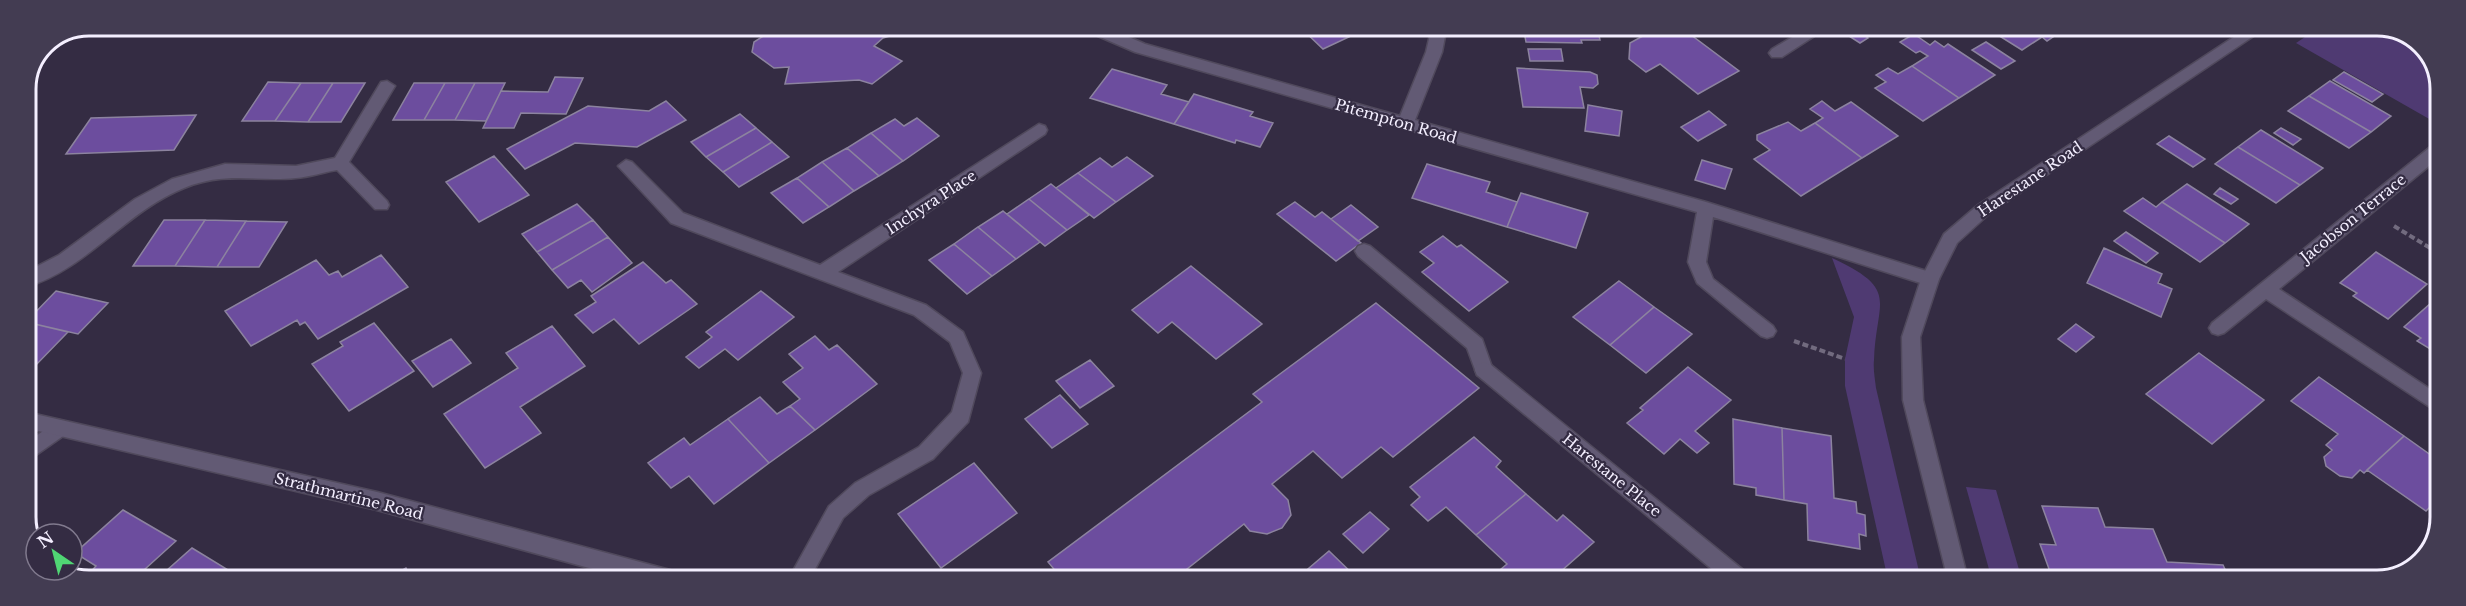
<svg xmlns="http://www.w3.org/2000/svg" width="2466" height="606" font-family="'Libre Baskerville',serif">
<rect width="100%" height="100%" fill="#342c43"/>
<path fill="#4f3a72" d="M 2320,27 C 2336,27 2378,23 2391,27 C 2432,42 2440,73 2440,113 L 2431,120 L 2296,43 Z
M 1832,258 C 1901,290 1876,300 1874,360 C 1873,369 1875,379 1876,388 L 1921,580 L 1888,580 L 1845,386 L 1845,359 L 1854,317 Z
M 1966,487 L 1996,490 L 2022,580 L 1992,580 Z"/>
<path fill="#6c4d9e" stroke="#8c839f" stroke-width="1.5" d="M 779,26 L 901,26 L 900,33 L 883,38 L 874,46 L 902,61 L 872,84 L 859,80 L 785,84 L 789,67 L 774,68 L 752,52 L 754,42 Z
M 1299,26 L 1347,26 L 1345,27 L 1353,35 L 1323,49 Z
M 1523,26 L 1597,26 L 1600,40 L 1581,40 L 1582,43 L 1526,42 Z
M 1661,26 L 1679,26 L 1739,71 L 1698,94 L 1660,64 L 1646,72 L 1629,59 L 1630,43 Z
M 1866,27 L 1883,27 L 1886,28 L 1872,36 L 1862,29 Z
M 1985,27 L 2063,27 L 2066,28 L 2047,41 L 2042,37 L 2022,50 Z
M 1858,31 L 1868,38 L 1860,43 L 1849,36 Z
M 1914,34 L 1930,45 L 1935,41 L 1944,47 L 1948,44 L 1995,75 L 1959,98 L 1912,66 L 1928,56 L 1920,51 L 1916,53 L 1900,42 Z
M 1986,42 L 2015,61 L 2001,69 L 1972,50 Z
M 1528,49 L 1561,49 L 1563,61 L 1530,61 Z
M 1912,66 L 1959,98 L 1923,121 L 1875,88 L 1886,82 L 1876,75 L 1888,68 L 1898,74 Z
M 1517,68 L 1590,72 L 1597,75 L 1598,84 L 1593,88 L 1580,87 L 1584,108 L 1523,107 Z
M 1112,69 L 1167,85 L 1161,94 L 1189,102 L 1174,124 L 1090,98 Z
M 2344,72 L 2383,94 L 2372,102 L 2333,80 Z
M 555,77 L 583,78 L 566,114 L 521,113 L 514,128 L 483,128 L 501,91 L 548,92 Z
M 2330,81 L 2391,116 L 2371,132 L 2309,96 Z
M 268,82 L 301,83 L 275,121 L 242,121 Z
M 301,83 L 333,83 L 308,122 L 275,121 Z
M 333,83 L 365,83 L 341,122 L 308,122 Z
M 414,83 L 445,83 L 424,120 L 393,120 Z
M 445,83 L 475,83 L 455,120 L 424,120 Z
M 475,83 L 505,83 L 486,121 L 455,120 Z
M 1194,94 L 1253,112 L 1250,116 L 1273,123 L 1260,147 L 1236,140 L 1235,143 L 1174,124 Z
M 2309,96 L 2371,132 L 2349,148 L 2288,111 Z
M 666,101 L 686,120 L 637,147 L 575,143 L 525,169 L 507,149 L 588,106 L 649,111 Z
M 1822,101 L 1835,111 L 1851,102 L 1898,136 L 1862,158 L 1815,123 L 1823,118 L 1810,109 Z
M 1588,105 L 1622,111 L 1619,136 L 1585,131 Z
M 1709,111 L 1726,125 L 1698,141 L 1681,127 Z
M 740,114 L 756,128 L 706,157 L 691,142 Z
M 196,115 L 174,150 L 66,154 L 91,118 Z
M 917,118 L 939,136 L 903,161 L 871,133 L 895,119 L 904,126 Z
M 1788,122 L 1801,131 L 1815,123 L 1862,158 L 1801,196 L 1754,159 L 1770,150 L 1757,140 L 1757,135 Z
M 756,128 L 772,142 L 723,172 L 706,157 Z
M 2281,128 L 2301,139 L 2293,145 L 2274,133 Z
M 2261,130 L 2323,168 L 2300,185 L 2238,147 Z
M 871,133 L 903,161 L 879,176 L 847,148 Z
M 2169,136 L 2205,159 L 2193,167 L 2157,144 Z
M 772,142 L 789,157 L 739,187 L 723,172 Z
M 2238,147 L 2300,185 L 2276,203 L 2215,164 Z
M 847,148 L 879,176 L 854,191 L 822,162 Z
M 494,156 L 529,195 L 479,222 L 446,182 Z
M 1127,157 L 1153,176 L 1116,202 L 1078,173 L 1100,158 L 1112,167 Z
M 1702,160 L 1732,169 L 1725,189 L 1695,180 Z
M 822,162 L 854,191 L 829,207 L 797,178 Z
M 1427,164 L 1490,182 L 1486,192 L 1517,202 L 1507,227 L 1412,198 Z
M 1078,173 L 1116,202 L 1094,218 L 1056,188 Z
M 797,178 L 829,207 L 803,223 L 771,193 Z
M 1051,184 L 1056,188 L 1089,215 L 1067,230 L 1029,199 Z
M 2187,184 L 2249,224 L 2225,243 L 2162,202 Z
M 2220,188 L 2238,199 L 2231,204 L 2214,194 Z
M 1521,193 L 1588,213 L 1576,248 L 1507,227 Z
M 2143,198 L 2156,207 L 2162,202 L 2225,243 L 2200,262 L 2124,211 Z
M 1029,199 L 1067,230 L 1045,246 L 1007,214 Z
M 1295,202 L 1315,217 L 1322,212 L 1361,243 L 1336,261 L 1277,214 Z
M 577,204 L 593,220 L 537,252 L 522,234 Z
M 1351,205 L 1378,227 L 1358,241 L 1331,219 Z
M 1003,211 L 1040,242 L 1016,259 L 978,227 Z
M 164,220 L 205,220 L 175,266 L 133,266 Z
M 205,220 L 246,221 L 217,267 L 175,266 Z
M 593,220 L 608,237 L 552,270 L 537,252 Z
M 246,221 L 287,222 L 259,267 L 217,267 Z
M 978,227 L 1016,259 L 992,276 L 954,244 Z
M 2126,232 L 2158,253 L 2146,263 L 2114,241 Z
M 1443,236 L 1457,247 L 1461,245 L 1508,282 L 1469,311 L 1422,272 L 1434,263 L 1420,252 Z
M 608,237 L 632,263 L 592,292 L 581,280 L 568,288 L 552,270 Z
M 954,244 L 992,276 L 967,294 L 929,260 Z
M 2104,248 L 2162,274 L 2158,283 L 2172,289 L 2161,317 L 2087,283 Z
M 2376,252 L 2427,284 L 2388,319 L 2353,296 L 2357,293 L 2340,283 Z
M 381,255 L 408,287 L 318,339 L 305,322 L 300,325 L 297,320 L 251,346 L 225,311 L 316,260 L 329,275 L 338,271 L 342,277 Z
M 643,262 L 666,283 L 671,280 L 697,304 L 639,344 L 614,319 L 593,333 L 575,315 L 596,302 L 591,296 Z
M 1191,266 L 1262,324 L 1216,359 L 1172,322 L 1158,333 L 1132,310 Z
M 1619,281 L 1654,307 L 1610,345 L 1573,317 Z
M 56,291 L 108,303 L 78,334 L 26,322 Z
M 761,291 L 794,317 L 738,360 L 725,349 L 699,368 L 686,357 L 712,337 L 706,332 Z
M 2440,295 L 2440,355 L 2417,341 L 2421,338 L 2404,327 Z
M 1376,303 L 1479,388 L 1393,457 L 1381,447 L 1342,478 L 1313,451 L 1272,484 L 1288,500 L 1291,515 L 1282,528 L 1267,534 L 1250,531 L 1244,524 L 1173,580 L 1063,580 L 1048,562 L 1262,402 L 1253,394 Z
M 1654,307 L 1692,334 L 1646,373 L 1610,345 Z
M 26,322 L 68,332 L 35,366 L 26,363 Z
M 374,323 L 414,371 L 349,411 L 312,364 L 343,346 L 340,342 Z
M 2076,324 L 2094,337 L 2076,352 L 2058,339 Z
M 552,326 L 585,366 L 520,407 L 541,433 L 485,468 L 444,414 L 518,368 L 506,353 Z
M 815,336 L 829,350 L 837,345 L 877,384 L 815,430 L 790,406 L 800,399 L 783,382 L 803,368 L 789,354 Z
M 451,339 L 471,363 L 433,387 L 412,361 Z
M 2199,353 L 2264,400 L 2212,444 L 2146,394 Z
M 1090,360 L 1114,386 L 1080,408 L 1056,381 Z
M 1688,367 L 1731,400 L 1695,431 L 1709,443 L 1697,453 L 1680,439 L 1664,454 L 1627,423 L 1643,410 L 1640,408 Z
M 2319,377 L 2404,436 L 2364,473 L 2360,470 L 2352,478 L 2340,476 L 2326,466 L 2324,457 L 2332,450 L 2326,445 L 2338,434 L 2291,401 Z
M 1060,395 L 1088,424 L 1052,448 L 1025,419 Z
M 760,397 L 777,414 L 790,406 L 815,430 L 769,463 L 728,419 Z
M 728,419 L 769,463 L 714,504 L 689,476 L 671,488 L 648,463 L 684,438 L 690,445 Z
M 1733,419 L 1782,428 L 1784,500 L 1756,495 L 1756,488 L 1734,484 Z
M 1782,428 L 1831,436 L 1834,498 L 1856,502 L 1857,513 L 1865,515 L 1866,536 L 1859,534 L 1860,549 L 1808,540 L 1807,504 L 1784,500 Z
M 2404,436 L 2439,461 L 2439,498 L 2426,511 L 2367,470 Z
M 1474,437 L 1501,461 L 1496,467 L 1526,494 L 1476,535 L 1446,507 L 1428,521 L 1411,505 L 1420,497 L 1410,487 Z
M 974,463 L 1017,513 L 941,568 L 898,514 Z
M 1526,494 L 1557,521 L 1563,515 L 1594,542 L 1551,580 L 1488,580 L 1507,564 L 1476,535 Z
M 2042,506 L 2098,508 L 2105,527 L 2153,529 L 2167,562 L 2223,565 L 2230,580 L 2053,580 L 2040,544 L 2056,545 Z
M 123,510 L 176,541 L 134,579 L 84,579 L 96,566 L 75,553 Z
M 1370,512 L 1389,529 L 1363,553 L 1343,534 Z
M 192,548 L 238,576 L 234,579 L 157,579 Z
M 1329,551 L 1359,580 L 1295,580 Z
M 406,568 L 412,579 L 386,579 Z"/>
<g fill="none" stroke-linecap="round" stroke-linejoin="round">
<defs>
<path id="service" d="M 1364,244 L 1370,246 L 1482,339 L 1493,370 L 1491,375 L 1484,378 L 1477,375 L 1467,348 L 1358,256 L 1355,251 L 1358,246 Z"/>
<path id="minor" d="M 1081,26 L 1103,26 L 1145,44 L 1400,116 L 1426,52 L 1432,26 L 1447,26 L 1442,52 L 1415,120 L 1706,202 L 1936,274 L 1939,279 L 1936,284 L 1930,286 L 1713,217 L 1706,262 L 1713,279 L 1773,326 L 1776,331 L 1773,336 L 1767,338 L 1761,336 L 1697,283 L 1688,262 L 1697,212 L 1135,52 L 1084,30 Z
M 1811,26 L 1830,26 L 1782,57 L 1772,57 L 1769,53 L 1772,49 Z
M 387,81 L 395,86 L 349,162 L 387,201 L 389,205 L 387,209 L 375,209 L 337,170 C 323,172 310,177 296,178 C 255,182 226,171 184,188 C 126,211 86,270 26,287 L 26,272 L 59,255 L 135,199 L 172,179 L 225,164 L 296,166 L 335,158 L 381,82 Z
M 1039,124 L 1045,126 L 1047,130 L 1045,134 L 838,272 L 926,305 L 963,332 L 981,373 L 968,422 L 933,459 L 869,495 L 843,518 L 809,580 L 788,580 L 829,506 L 855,483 L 919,447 L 952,412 L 963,373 L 950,342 L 914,315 L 671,223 L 618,166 L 626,160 L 632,162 L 683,213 L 820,265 Z
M 2440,142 L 2440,157 L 2279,289 L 2439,395 L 2439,413 L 2266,299 L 2224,333 L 2218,335 L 2212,333 L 2209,328 L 2212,323 L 2434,144 Z
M 1484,362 L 1491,365 L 1747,573 L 1750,580 L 1725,580 L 1477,375 L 1475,370 L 1477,365 Z
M 59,420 L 66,422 L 69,428 L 66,434 L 26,462 L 26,443 Z"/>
<path id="tertiary" d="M 2249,27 L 2267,27 L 1990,213 L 1957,243 L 1939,279 L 1920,337 L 1923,400 L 1968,580 L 1948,580 L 1903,400 L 1902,337 L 1921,279 L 1944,234 L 1978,205 Z
M 26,412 L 377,492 L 670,570 L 677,573 L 680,580 L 633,580 L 377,510 L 26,428 Z"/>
</defs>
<use href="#service" stroke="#50495c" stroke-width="3"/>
<use href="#minor" stroke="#50495c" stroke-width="3"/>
<use href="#tertiary" stroke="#50495c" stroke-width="3"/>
<path stroke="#726b7f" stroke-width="4" stroke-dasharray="6 3" stroke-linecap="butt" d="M 2394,226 L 2440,254
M 1794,341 L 1845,359"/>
<use href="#service" fill="#625a74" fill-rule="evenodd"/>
<use href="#minor" fill="#625a74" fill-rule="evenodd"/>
<use href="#tertiary" fill="#625a74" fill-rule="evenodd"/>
</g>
<g text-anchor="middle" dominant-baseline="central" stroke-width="4.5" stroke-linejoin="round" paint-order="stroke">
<g font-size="15" fill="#f4efff" stroke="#342c43">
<text transform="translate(1396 121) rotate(16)">Pitempton Road</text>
<text transform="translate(2030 179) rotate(-34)">Harestane Road</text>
<text transform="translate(931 202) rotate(-33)">Inchyra Place</text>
<text transform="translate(2353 218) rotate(-39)">Jacobson Terrace</text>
<text transform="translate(1612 475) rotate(39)">Harestane Place</text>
<text transform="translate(349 496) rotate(14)">Strathmartine Road</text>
</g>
</g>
<path d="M0 0H2466V606H0ZM89 36H2377A53 53 0 0 1 2430 89V517A53 53 0 0 1 2377 570H89A53 53 0 0 1 36 517V89A53 53 0 0 1 89 36Z" fill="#433c52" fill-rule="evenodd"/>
<path fill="none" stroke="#f4efff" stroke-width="3" d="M89 36H2377A53 53 0 0 1 2430 89V517A53 53 0 0 1 2377 570H89A53 53 0 0 1 36 517V89A53 53 0 0 1 89 36Z"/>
<g transform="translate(54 552) rotate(325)"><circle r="28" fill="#342c43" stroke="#817a8e" stroke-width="1.5"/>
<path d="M0-4.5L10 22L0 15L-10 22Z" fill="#50d674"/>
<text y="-9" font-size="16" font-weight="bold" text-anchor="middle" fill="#f4efff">N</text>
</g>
</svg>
